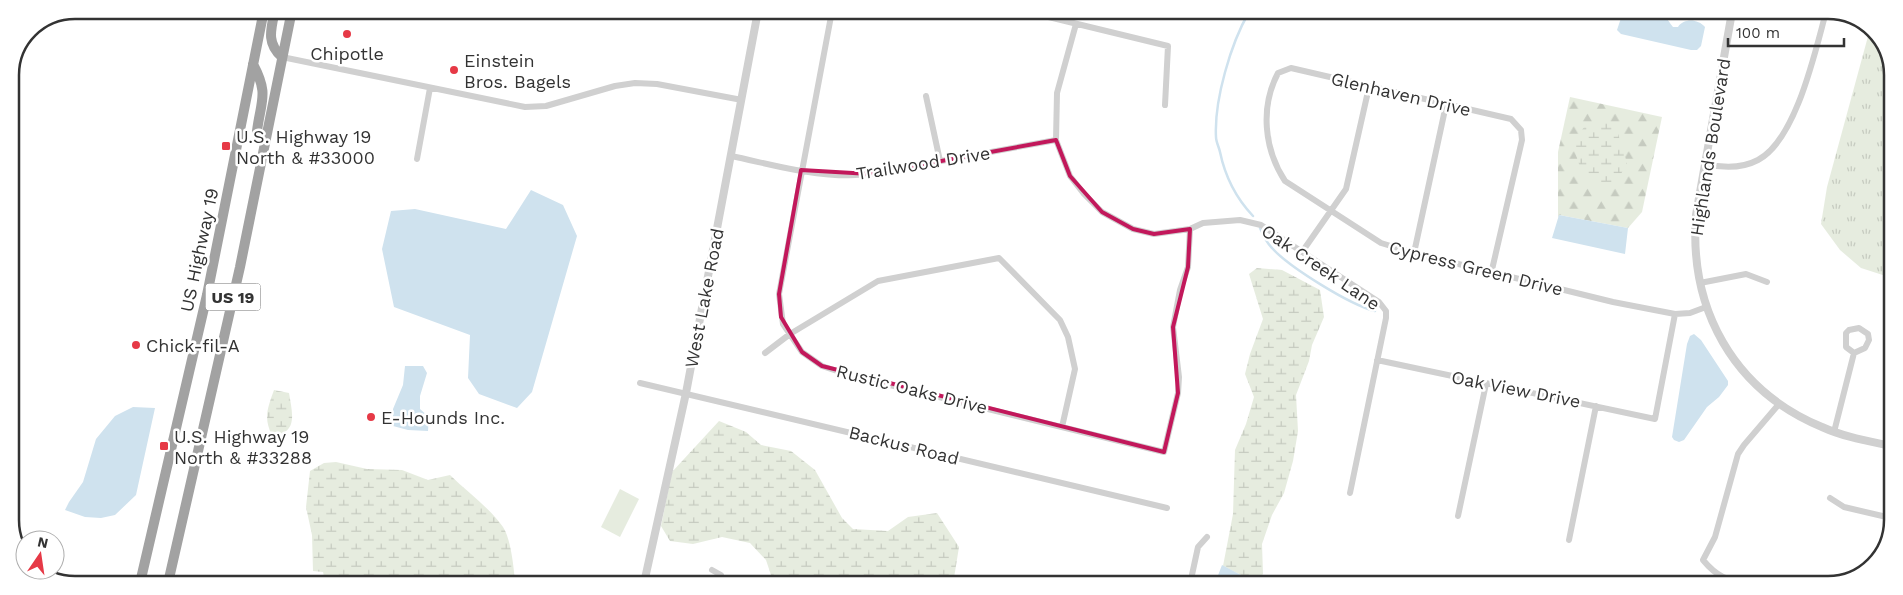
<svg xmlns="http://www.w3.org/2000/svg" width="1903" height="595" font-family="'Work Sans',sans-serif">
<defs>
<pattern id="grass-tufts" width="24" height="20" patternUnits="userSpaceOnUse" patternTransform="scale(1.25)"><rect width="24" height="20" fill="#e6ecdf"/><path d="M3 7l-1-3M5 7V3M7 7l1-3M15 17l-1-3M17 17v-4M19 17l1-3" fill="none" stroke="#c6cbc0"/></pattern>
<pattern id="forest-firs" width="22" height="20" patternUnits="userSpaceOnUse" patternTransform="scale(1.25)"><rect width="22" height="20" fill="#e6ecdf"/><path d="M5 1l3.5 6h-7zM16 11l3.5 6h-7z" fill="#c6cbc0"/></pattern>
<pattern id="wetland-marsh" width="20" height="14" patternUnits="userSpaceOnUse" patternTransform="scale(1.25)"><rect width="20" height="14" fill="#e6ecdf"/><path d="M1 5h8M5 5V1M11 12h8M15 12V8" fill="none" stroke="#c6cbc0"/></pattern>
</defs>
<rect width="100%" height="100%" fill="#fff"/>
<path fill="url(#grass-tufts)" d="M 1870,29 L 1879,35 L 1893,70 L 1892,177 L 1890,179 L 1890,238 L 1892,245 L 1892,278 L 1861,268 L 1840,250 L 1821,224 L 1827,187 Z"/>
<path fill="url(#forest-firs)" d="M 1570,97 L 1662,117 L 1642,212 L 1628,228 L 1559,215 L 1558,218 L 1558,152 Z"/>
<path fill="url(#wetland-marsh)" d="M 1588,122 L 1615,124 L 1627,163 L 1616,183 L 1598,185 L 1583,176 L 1572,143 Z
M 1892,177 L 1892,245 L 1890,238 L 1890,179 Z
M 1257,268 L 1282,270 L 1320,290 L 1324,317 L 1312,345 L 1309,361 L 1296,395 L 1298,431 L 1293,461 L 1284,493 L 1272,515 L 1262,544 L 1263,574 L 1254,584 L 1252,584 L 1241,575 L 1223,566 L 1233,514 L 1235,450 L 1246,424 L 1254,397 L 1245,374 L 1250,354 L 1263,319 L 1249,274 Z
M 274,390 L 289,393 C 292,412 299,434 272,435 C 263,418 268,407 274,390 Z
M 719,421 L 746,432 L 761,445 L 791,451 L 815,470 L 842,518 L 853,529 L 888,531 L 908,517 L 937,513 L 959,547 L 953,584 L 774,584 L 766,560 L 750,543 L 722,537 L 693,544 L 670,541 L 661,526 L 672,472 Z
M 336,462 L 367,469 L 402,470 L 428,480 L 450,475 C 467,492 489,507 503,527 C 511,539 514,569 515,583 L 326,583 L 323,572 L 313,571 L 312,535 L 306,507 L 310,471 L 324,463 Z"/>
<path fill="#e6ecdf" d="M 620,489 L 639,499 L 620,537 L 601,527 Z"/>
<path fill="#cfe2ee" d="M 1623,12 L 1636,12 L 1639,18 L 1646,19 C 1666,9 1662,13 1673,27 L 1678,27 C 1684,18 1698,19 1705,27 L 1701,46 L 1697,50 L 1691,50 L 1621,34 L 1617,30 Z
M 531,190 L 563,205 L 577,236 L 532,392 L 517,408 L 479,394 L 468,378 L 470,335 L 394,307 L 382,249 L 391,211 L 415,209 L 506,229 Z
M 1559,215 L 1628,228 L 1625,254 L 1552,238 Z
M 1694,334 L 1701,340 L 1728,381 L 1728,385 L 1719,397 L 1707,407 L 1684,440 L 1679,442 L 1674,440 L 1672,437 L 1687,344 L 1690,336 Z
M 405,366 L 423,366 L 427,373 L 420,396 L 420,409 L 429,417 L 428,431 L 408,430 L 393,426 L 393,409 L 403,385 Z
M 133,407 L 155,408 L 136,495 L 115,515 L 101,518 L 85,517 L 65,510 L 69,502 L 83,482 L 96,439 L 115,416 Z
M 1222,565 L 1241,575 L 1252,584 L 1220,584 L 1217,578 Z"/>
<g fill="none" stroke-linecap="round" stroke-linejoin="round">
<path stroke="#cfe2ee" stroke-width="2.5" d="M 1249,12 C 1231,43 1214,100 1216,137 C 1216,142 1219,147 1220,152 C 1225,176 1235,197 1253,216
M 1260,228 C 1263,235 1267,243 1272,248 C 1289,267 1350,305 1375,311"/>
<path stroke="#d0d0d0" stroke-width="6" d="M 832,11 L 779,294 L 783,324 L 802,352 L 822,366 L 849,375 L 1164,452 L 1178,393 L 1179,377 L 1173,327 L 1180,290 L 1188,267 L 1190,229
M 1024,11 L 1168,46 L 1165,105
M 1076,24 L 1057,93 L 1056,140 L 1070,176 L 1084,194 L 1102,212 L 1133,229 L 1154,234 L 1190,229 L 1203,223 L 1240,220 L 1261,225 L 1379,302 L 1386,311 L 1386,318 L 1350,493
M 282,57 L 525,107 L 546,106 L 615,86 L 635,83 L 657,84 L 742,100
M 926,96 L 940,161
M 731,156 C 765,163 800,173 835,175 C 846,176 858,175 870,174 L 1056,140
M 417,159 L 430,88
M 1705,164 C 1723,168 1741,169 1758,160 C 1796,140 1815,52 1826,12
M 1302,252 L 1346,189 L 1369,87
M 1414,253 L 1446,105
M 1491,274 L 1522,140 L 1521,130 L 1511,119 L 1291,68 L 1278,73 C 1260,107 1264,149 1285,181 L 1381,243 L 1414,253 L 1613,302 L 1675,314 L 1690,313 L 1706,307
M 1700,283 L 1746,274 L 1767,282
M 765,353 L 790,334 L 878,281 L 999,258 L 1060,320 L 1068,337 L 1075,369 L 1062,427
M 1377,360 L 1655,419 L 1675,314
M 640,383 L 1167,508
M 1834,432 L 1854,353 L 1865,348 L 1869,340 L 1868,334 L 1859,328 L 1849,330 L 1846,333 L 1846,347 L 1854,353
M 1830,498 L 1844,507 L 1891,518
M 1458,516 L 1486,384
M 1569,540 L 1596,406
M 712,570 L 721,575 L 719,584
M 1190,584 L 1198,547 L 1207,537
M 1749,585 C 1727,580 1717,577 1703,560 L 1715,537 L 1738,454 L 1744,445 L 1779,404"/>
<path stroke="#d0d0d0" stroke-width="8" d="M 1732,12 L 1696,215 C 1689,309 1733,390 1822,427 C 1844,437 1868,441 1891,446
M 644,583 L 686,393 L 758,11"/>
<path stroke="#a2a2a2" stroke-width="10" d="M 275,10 C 271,29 266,43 282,57
M 253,64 C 269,94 261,100 257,131 L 264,139
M 140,583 L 207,295 L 264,10
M 168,583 L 240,267 L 292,10"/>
</g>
<path fill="none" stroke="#c2185b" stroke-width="4" stroke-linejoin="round" d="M 1056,140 L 1070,176 L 1102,212 L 1133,229 L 1154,234 L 1190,229 L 1188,267 L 1173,327 L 1178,393 L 1164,452 L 822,366 L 802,352 L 781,317 L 779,294 L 801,170 L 870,174 Z"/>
<g fill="#e63946" stroke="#fff" stroke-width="2">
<circle cx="347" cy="34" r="5"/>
<circle cx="454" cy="70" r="5"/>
<rect x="221" y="141" width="10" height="10" rx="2.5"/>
<circle cx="136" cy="345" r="5"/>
<circle cx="371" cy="417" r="5"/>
<rect x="159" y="441" width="10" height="10" rx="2.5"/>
</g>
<g text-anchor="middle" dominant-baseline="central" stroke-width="5" stroke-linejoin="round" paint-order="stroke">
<rect fill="#fff" stroke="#707070" stroke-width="1" x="205.5" y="283.5" width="55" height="27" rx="4"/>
<g font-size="16" font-weight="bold" fill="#333">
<text x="233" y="297">US 19</text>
</g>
<g font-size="18" fill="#333" stroke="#fff" text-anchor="start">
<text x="347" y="53" text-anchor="middle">Chipotle</text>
<text x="464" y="60">Einstein<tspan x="464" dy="21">Bros. Bagels</tspan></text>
<text x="236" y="136">U.S. Highway 19<tspan x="236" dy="21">North &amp; #33000</tspan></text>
<text x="146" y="345">Chick-fil-A</text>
<text x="381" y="417">E-Hounds Inc.</text>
<text x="174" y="436">U.S. Highway 19<tspan x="174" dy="21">North &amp; #33288</tspan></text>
</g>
<g font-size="18" fill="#333" stroke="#fff">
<text transform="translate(1401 94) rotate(13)">Glenhaven Drive</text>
<text transform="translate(1710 147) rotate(-81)">Highlands Boulevard</text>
<text transform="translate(923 163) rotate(-9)">Trailwood Drive</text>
<text transform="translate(199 250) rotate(-78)">US Highway 19</text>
<text transform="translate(1321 267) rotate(34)">Oak Creek Lane</text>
<text transform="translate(1476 268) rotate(14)">Cypress Green Drive</text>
<text transform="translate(704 298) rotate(-79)">West Lake Road</text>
<text transform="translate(912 389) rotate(14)">Rustic Oaks Drive</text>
<text transform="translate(1516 389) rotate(11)">Oak View Drive</text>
<text transform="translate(904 445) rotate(14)">Backus Road</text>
</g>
</g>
<path d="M0 0H1903V595H0ZM75 19H1828A56 56 0 0 1 1884 75V520A56 56 0 0 1 1828 576H75A56 56 0 0 1 19 520V75A56 56 0 0 1 75 19Z" fill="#fff" fill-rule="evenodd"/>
<path fill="none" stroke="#333" stroke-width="2.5" d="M75 19H1828A56 56 0 0 1 1884 75V520A56 56 0 0 1 1828 576H75A56 56 0 0 1 19 520V75A56 56 0 0 1 75 19Z"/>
<g transform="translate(40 555) rotate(13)"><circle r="24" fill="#ffffff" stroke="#adadad"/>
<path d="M0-4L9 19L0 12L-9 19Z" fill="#e63946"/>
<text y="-8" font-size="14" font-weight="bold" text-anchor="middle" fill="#333333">N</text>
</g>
<path d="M1728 38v8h116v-8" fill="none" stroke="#333333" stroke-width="2.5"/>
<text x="1736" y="38" font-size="15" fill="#333333" stroke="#ffffff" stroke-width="4" paint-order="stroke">100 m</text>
</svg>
